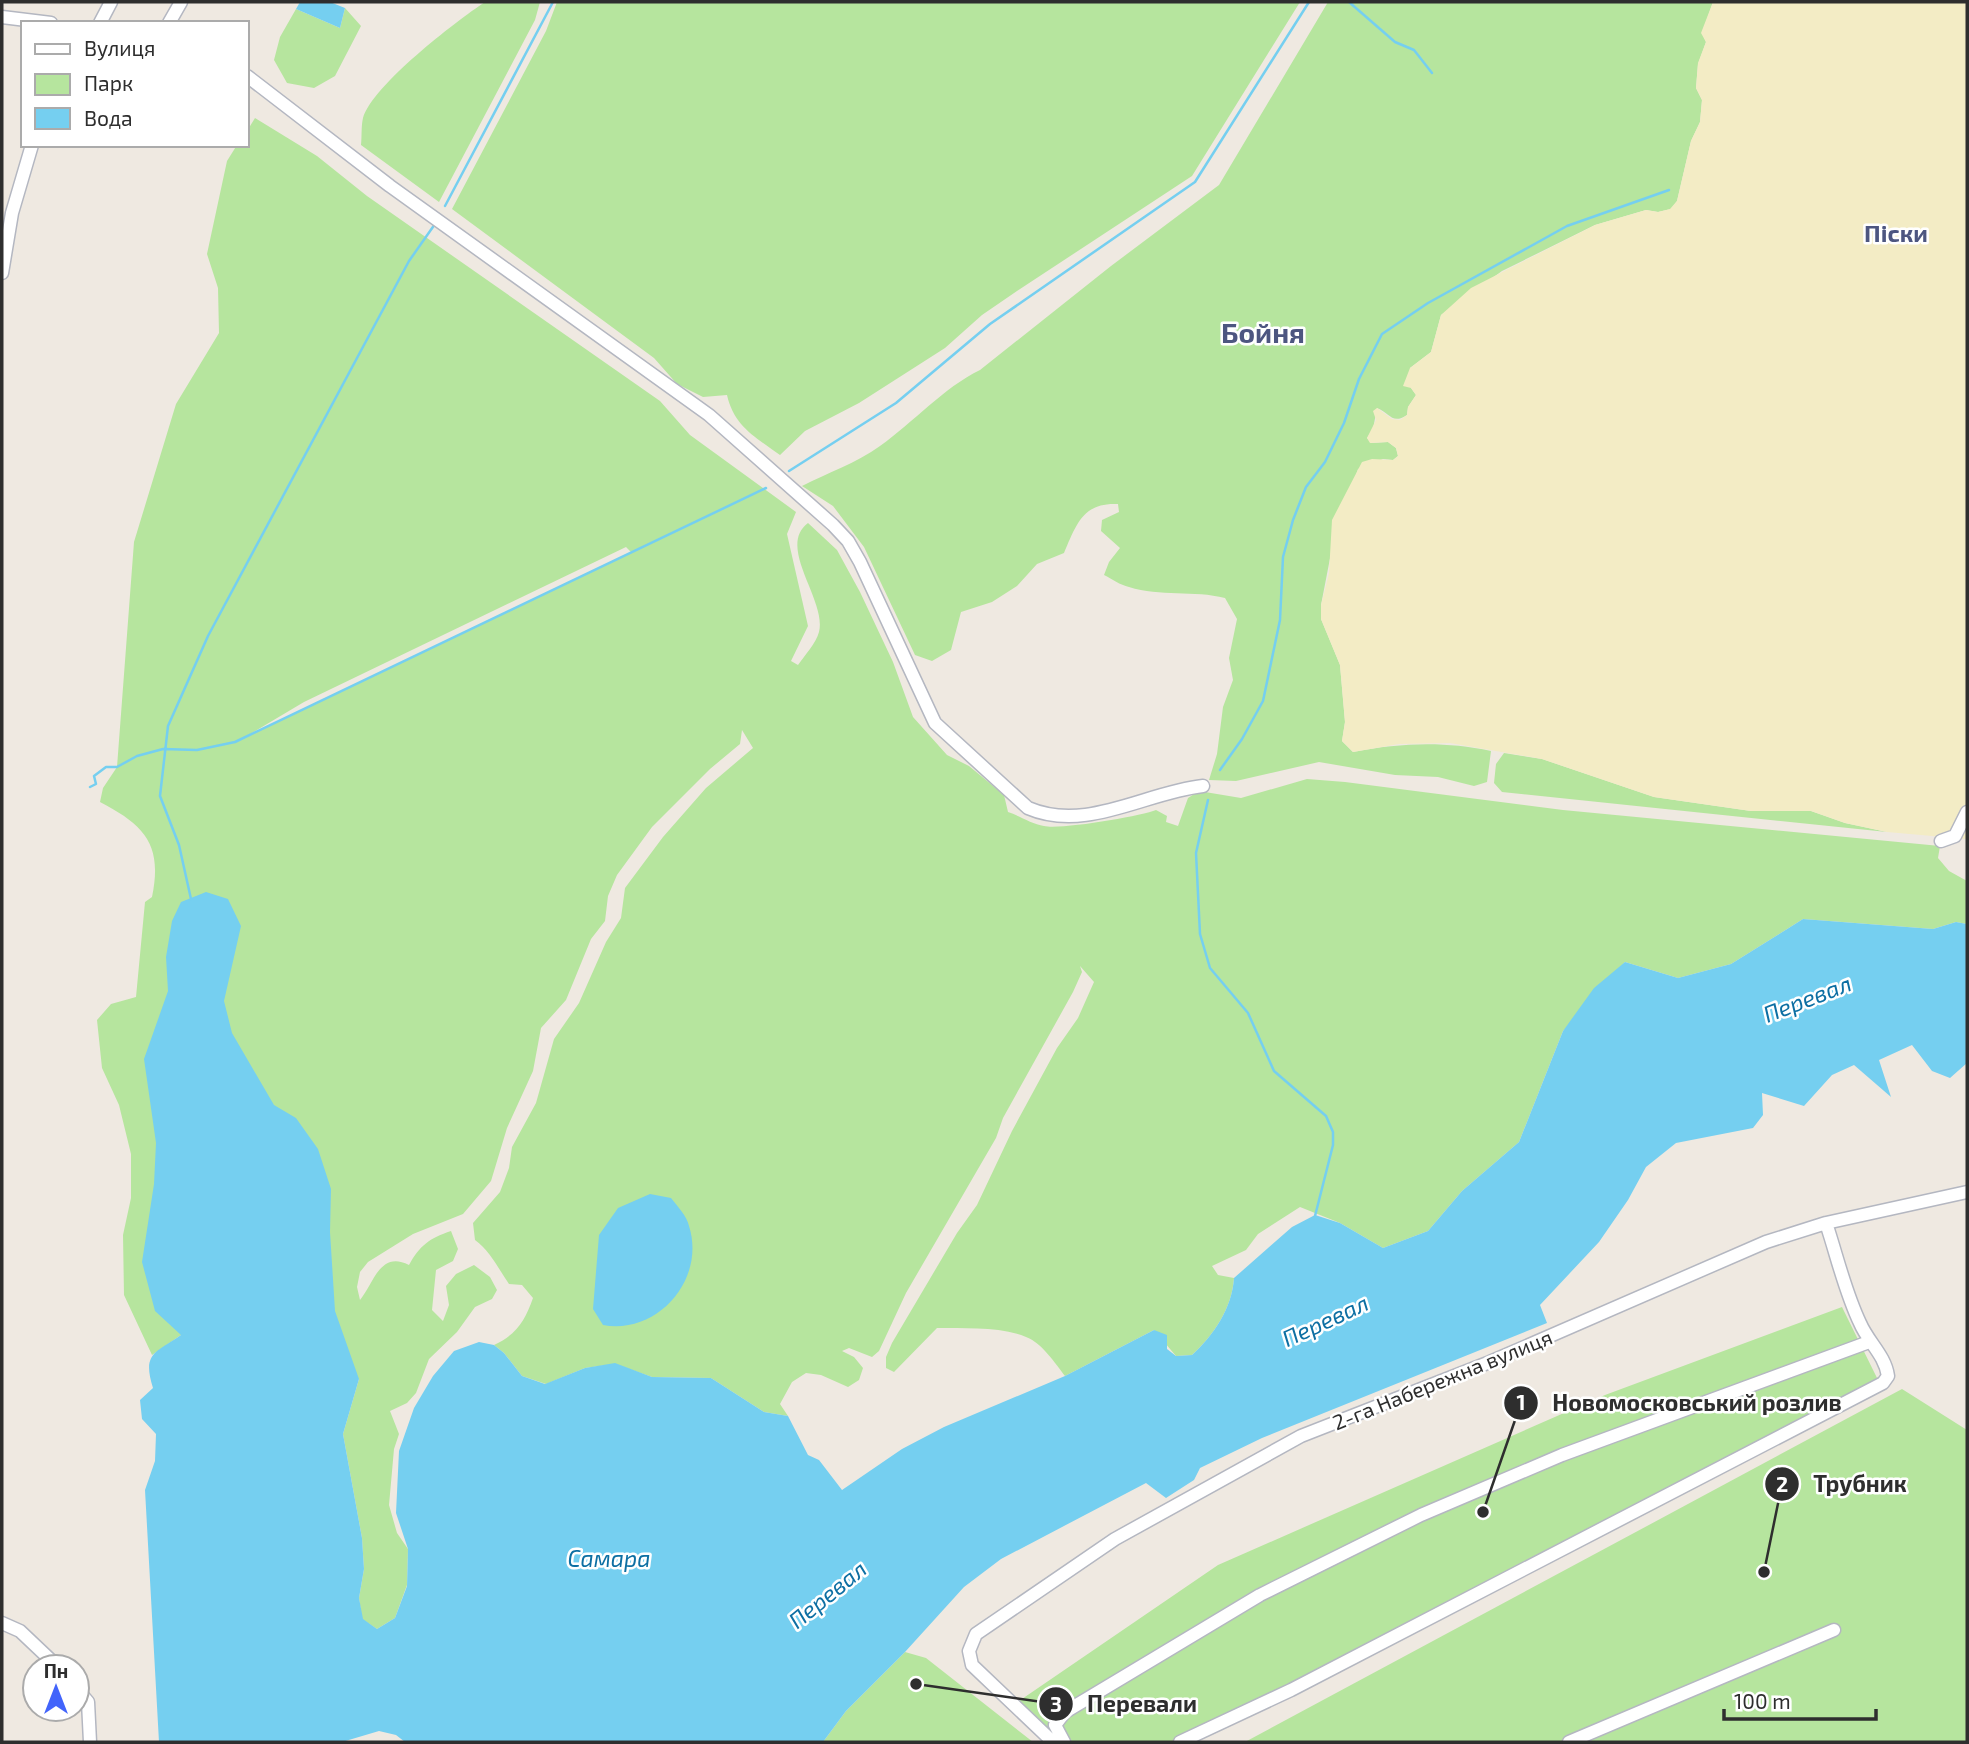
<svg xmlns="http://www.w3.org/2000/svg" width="1969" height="1744" font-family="'Exo 2',sans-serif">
<rect width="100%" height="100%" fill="#efe9e1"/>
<path fill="#b6e59e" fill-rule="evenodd" d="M 485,2 L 540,2 L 535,20 L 439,202 L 361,145 C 362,137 361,126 363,118 C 373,85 455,22 485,2 Z
M 557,2 L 1300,2 L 1192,176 L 1017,291 L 982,315 L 945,348 L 859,403 L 805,431 L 780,455 C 755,437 734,426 727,395 L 703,397 L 677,384 L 654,358 L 452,209 L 546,31 Z
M 1328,2 L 1713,2 L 1702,33 L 1706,42 L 1698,64 L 1696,88 L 1702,100 L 1700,122 L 1691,141 L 1677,201 L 1671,209 L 1658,212 L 1646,210 L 1595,225 L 1502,271 L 1441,315 L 1431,352 L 1410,368 L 1411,388 L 1416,395 L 1408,407 L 1407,415 C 1392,425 1390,413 1377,408 L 1373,429 L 1367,438 L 1371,443 L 1388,442 L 1396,448 L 1398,456 L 1393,460 L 1383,459 L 1358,469 L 1332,548 L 1321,605 L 1321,619 L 1340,665 L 1345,722 L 1342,741 L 1353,752 C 1401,743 1443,741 1491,751 L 1487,782 L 1474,786 L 1438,777 L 1395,775 L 1319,762 L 1236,781 L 1209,780 L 1217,754 L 1223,707 L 1233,680 L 1229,658 L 1237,619 L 1225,598 C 1194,590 1160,597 1129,587 C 1120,585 1112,579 1104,575 L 1109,562 L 1120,548 L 1101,531 L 1102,520 L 1119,512 L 1118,504 C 1083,502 1076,525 1064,553 L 1037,564 L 1017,586 L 992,602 L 961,612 L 951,650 L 932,661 L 915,655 L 864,547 L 833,506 L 802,486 C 827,473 857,463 880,446 C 914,422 943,388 980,370 L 1111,266 L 1219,185 Z
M 345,8 L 361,26 L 335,76 L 314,88 L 287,83 L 274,60 L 280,37 L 296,9 L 340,28 Z
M 255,118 L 317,156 L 367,196 L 660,401 L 690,435 L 796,512 L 787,534 L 808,626 L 791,661 L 798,665 C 805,655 816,643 819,632 C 827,600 776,547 808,523 L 837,550 L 860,592 L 893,662 L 913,717 L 947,755 L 969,766 L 1004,795 L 1008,812 C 1020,816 1032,824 1044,826 C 1060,830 1142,816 1156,810 L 1167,816 L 1166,822 L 1178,826 L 1188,798 L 1199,791 L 1241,798 L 1307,779 L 1345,782 L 1563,810 L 1940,846 L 1938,858 L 1949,871 L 1967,881 L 1967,924 L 1956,922 L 1933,929 L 1803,919 L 1731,964 L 1678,978 L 1625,962 L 1563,1031 L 1519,1142 L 1462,1191 L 1428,1231 L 1383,1248 L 1340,1223 L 1300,1207 L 1258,1234 L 1246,1250 L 1212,1266 L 1218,1275 L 1234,1278 C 1232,1308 1214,1335 1192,1355 L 1176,1356 L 1154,1330 L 1065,1376 C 1055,1363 1042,1343 1026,1337 C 1001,1326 964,1329 937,1328 L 894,1372 L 886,1368 L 886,1357 L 892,1343 L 957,1233 L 977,1205 L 1012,1131 L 1057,1048 L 1078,1018 L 1094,982 L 1080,966 L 1082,972 L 1073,992 L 1003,1118 L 996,1138 L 906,1293 L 879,1351 L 872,1357 L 849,1348 L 842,1351 L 854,1357 L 863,1368 L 859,1380 L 848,1387 L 821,1375 L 806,1373 L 792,1382 L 780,1404 L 788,1416 L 764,1412 L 711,1378 L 652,1377 L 615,1364 L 585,1368 L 546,1384 L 522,1376 L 504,1353 L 494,1345 C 516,1335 525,1321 533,1298 L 522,1285 L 509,1284 C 498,1268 490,1251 475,1240 L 473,1223 L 500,1192 L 509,1168 L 512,1147 L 536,1103 L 554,1039 L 579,1003 L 606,942 L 621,918 L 625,888 L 663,837 L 706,788 L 753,748 L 742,730 L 740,744 L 710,769 L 652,827 L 617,875 L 608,896 L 605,921 L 591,939 L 566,1000 L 541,1028 L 533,1071 L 507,1128 L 491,1181 L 463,1214 L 413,1234 L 368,1262 L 360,1272 L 357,1287 L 360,1300 C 374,1283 380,1250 409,1265 C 420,1245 430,1238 451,1231 L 458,1249 L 453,1261 L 436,1270 L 432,1310 L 443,1321 L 449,1305 L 446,1286 L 456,1274 L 474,1265 L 490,1277 L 497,1290 L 492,1299 L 475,1307 L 457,1332 L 429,1359 L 416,1393 L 407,1403 L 390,1411 L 399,1434 L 394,1449 L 389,1505 L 397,1533 L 408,1549 L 407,1585 L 395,1618 L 377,1629 L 362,1619 L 359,1598 L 364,1569 L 362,1538 L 343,1434 L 359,1379 L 181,1335 L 152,1355 L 124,1295 L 123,1235 L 131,1198 L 131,1154 L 119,1105 L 102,1068 L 97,1020 L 111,1004 L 136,997 L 145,902 L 152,897 C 163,844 144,825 100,802 L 103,788 L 117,767 L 134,542 L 176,404 L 219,333 L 218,288 L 207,254 L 227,161 L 237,145 L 247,145 L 247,131 ZM 626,547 L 631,552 L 245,737 L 304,702 Z
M 1504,753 L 1542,759 L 1654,797 L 1751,811 L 1811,811 L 1845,823 L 1887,832 L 1502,792 L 1494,783 L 1496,764 Z
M 1842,1307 L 1878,1380 L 1176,1742 L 1063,1742 L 1019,1701 L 1218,1565 L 1605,1395 Z
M 1902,1389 L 1967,1430 L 1967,1742 L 1245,1742 Z
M 905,1652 L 926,1658 L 1033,1742 L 823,1742 L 846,1711 Z"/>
<path fill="#f3ecc5" d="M 1713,2 L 1967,2 L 1966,839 L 1887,832 L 1845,823 L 1811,811 L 1751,811 L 1654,797 L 1542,759 L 1450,743 L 1399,744 L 1353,752 L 1342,741 L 1345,722 L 1340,665 L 1321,619 L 1321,605 L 1329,573 L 1332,520 L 1362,462 L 1372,459 L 1393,460 L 1398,456 L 1396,448 L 1388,442 L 1370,443 L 1367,438 L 1376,420 L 1373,411 L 1377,408 L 1392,419 L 1400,420 L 1407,415 L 1408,407 L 1416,395 L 1411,388 L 1403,386 L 1410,368 L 1431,352 L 1441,315 L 1471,288 L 1595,225 L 1646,210 L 1658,212 L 1670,209 L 1677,201 L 1691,141 L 1700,122 L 1702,100 L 1696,88 L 1698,63 L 1706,42 L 1701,33 Z"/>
<path fill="#75cff0" d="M 300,2 L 330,2 L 345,8 L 340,28 L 296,9 Z
M 206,892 L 228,899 L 241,926 L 224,1001 L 232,1033 L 274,1105 L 296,1118 L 318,1149 L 331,1189 L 330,1232 L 335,1311 L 359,1379 L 343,1434 L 362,1538 L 364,1569 L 359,1598 L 363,1619 L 377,1629 L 395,1618 L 407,1586 L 408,1549 L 396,1513 L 399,1451 L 414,1408 L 433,1376 L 454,1351 L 479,1342 L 494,1345 L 504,1353 L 522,1376 L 545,1384 L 585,1368 L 615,1363 L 652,1377 L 711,1378 L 764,1412 L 788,1416 L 808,1455 L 819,1460 L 842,1490 L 902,1449 L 944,1427 L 1065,1376 L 1154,1330 L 1167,1335 L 1167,1349 L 1176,1356 L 1192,1355 C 1214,1335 1232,1308 1234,1278 L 1292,1227 L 1315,1215 L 1340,1223 L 1383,1248 L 1428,1231 L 1462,1191 L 1519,1142 L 1563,1031 L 1594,988 L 1625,962 L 1678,978 L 1731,964 L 1803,919 L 1933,929 L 1956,922 L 1967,924 L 1967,1063 L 1950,1078 L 1932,1071 L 1912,1045 L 1879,1060 L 1891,1097 L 1854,1065 L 1832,1075 L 1804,1106 L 1762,1093 L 1763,1115 L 1753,1128 L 1676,1143 L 1646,1167 L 1628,1200 L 1599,1242 L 1540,1305 L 1547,1323 L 1262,1438 L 1200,1468 L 1194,1480 L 1166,1498 L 1146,1483 L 1001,1559 L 964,1587 L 905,1652 L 846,1711 L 823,1742 L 405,1742 L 396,1735 L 379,1731 L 342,1742 L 159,1742 L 145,1490 L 155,1461 L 156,1434 L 142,1419 L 140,1400 L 153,1388 C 142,1353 155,1353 181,1335 L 155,1311 L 142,1262 L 154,1184 L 156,1143 L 144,1059 L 168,991 L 166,957 L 172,921 L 181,902 Z
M 650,1194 L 671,1198 C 677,1206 687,1216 689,1226 C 706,1279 658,1335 603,1325 L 593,1309 L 599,1235 L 618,1208 Z"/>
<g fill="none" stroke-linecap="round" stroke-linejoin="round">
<path stroke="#75cff0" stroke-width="2.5" d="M 1349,2 L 1395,42 L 1414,50 L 1432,73
M 445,206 L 553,2
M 789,471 L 896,403 L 990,324 L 1195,182 L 1309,2
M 1220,770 L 1242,739 L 1263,701 L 1280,620 L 1283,557 L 1293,520 L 1306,487 L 1325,462 L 1344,423 L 1359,379 L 1382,334 L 1428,303 L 1567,226 L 1669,190
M 90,787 L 96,784 L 94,776 L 106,767 L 117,767 L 137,756 L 163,749 L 197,750 L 235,742 L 766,488
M 1208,800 L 1196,853 L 1200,934 L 1210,968 L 1248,1013 L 1274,1071 L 1326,1116 L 1333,1132 L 1333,1145 L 1315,1216
M 191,899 L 179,845 L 160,796 L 168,726 L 208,636 L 409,261 L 435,224"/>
<defs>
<path id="street" d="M 2,17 L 51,23
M 100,23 L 111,2
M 169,23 L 181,2
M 247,76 L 390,186 L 709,415 L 833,525 L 848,541 L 860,562 L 935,723 L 1028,808 C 1086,833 1146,792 1203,786
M 2,273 L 12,213 L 32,145
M 1941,841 L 1955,836 L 1967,812
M 2,1623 L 20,1631 L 58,1667
M 77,1689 L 88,1702 L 90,1742
M 1053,1742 L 972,1665 L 969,1651 L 976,1634 L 1115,1539 L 1301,1436 L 1490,1362 L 1766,1242 L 1826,1223 L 1967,1192
M 1064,1742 L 1055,1725 L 1065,1712 L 1260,1595 L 1421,1515 L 1562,1455 L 1869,1342
M 1180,1742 L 1291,1690 L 1883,1383 L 1888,1376 C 1885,1355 1868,1342 1860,1323 C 1845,1292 1837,1256 1826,1223
M 1569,1742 L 1834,1630"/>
</defs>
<use href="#street" stroke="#b4b7c1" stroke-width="15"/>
<use href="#street" stroke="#fff" stroke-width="12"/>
</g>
<g text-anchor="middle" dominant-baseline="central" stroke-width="5" stroke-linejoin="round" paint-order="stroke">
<g font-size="21" fill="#2e2e2e" stroke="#fff">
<text transform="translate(1442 1379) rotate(-22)">2-га Набережна вулиця</text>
</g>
<g font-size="23" font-style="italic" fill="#0d6fa3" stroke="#fff">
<text transform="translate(1807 998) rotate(-21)">Перевал</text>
<text transform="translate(1325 1320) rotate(-25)">Перевал</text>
<text x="609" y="1558">Самара</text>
<text transform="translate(827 1594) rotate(-39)">Перевал</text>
</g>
<g font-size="24" font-weight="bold" fill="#4d5680" stroke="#fff">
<text x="1896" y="232">Піски</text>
</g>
<g font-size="28" font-weight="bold" fill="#4d5680" stroke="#fff">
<text x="1263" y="332">Бойня</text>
</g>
</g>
<path fill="none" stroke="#2e2e2e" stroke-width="2.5" d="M1483 1512L1521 1403M1764 1572L1782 1484M916 1684L1056 1704"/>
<g fill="#2e2e2e" stroke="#fff" stroke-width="2.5">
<circle cx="1483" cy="1512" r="7"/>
<circle cx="1764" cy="1572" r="7"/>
<circle cx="916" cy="1684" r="7"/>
<circle cx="1521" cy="1403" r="18"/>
<circle cx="1782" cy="1484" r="18"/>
<circle cx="1056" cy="1704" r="18"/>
</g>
<g font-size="21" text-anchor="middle" font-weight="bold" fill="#fff">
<text x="1521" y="1410">1</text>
<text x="1782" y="1492">2</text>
<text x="1056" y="1712">3</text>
</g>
<g font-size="23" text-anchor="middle" font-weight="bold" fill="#2e2e2e" stroke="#fff" stroke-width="5" stroke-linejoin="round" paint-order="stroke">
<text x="1697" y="1411">Новомосковський розлив</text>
<text x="1860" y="1492">Трубник</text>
<text x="1142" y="1712">Перевали</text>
</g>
<rect width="1969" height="1744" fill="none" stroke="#2e2e2e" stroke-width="7"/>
<rect x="21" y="21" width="228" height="126" fill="#ffffff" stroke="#ababab" stroke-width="2"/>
<rect x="35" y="44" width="35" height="10" fill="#ffffff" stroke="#ababab" stroke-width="2"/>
<text x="84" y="56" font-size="21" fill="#2e2e2e">Вулиця</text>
<rect x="35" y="74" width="35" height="21" fill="#b6e59e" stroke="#ababab" stroke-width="2"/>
<text x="84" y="91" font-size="21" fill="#2e2e2e">Парк</text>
<rect x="35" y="108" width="35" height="21" fill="#75cff0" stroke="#ababab" stroke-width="2"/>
<text x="84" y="126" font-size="21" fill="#2e2e2e">Вода</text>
<g transform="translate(56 1688)"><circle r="33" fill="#ffffff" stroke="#ababab" stroke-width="2"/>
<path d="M0-5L12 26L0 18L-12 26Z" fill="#4264fb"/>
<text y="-10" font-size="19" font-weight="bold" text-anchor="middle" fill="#2e2e2e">Пн</text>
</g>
<path d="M1724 1709v10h152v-10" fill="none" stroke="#2e2e2e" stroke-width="3.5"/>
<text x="1734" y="1709" font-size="21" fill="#2e2e2e" stroke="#ffffff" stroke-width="5" paint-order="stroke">100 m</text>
</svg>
